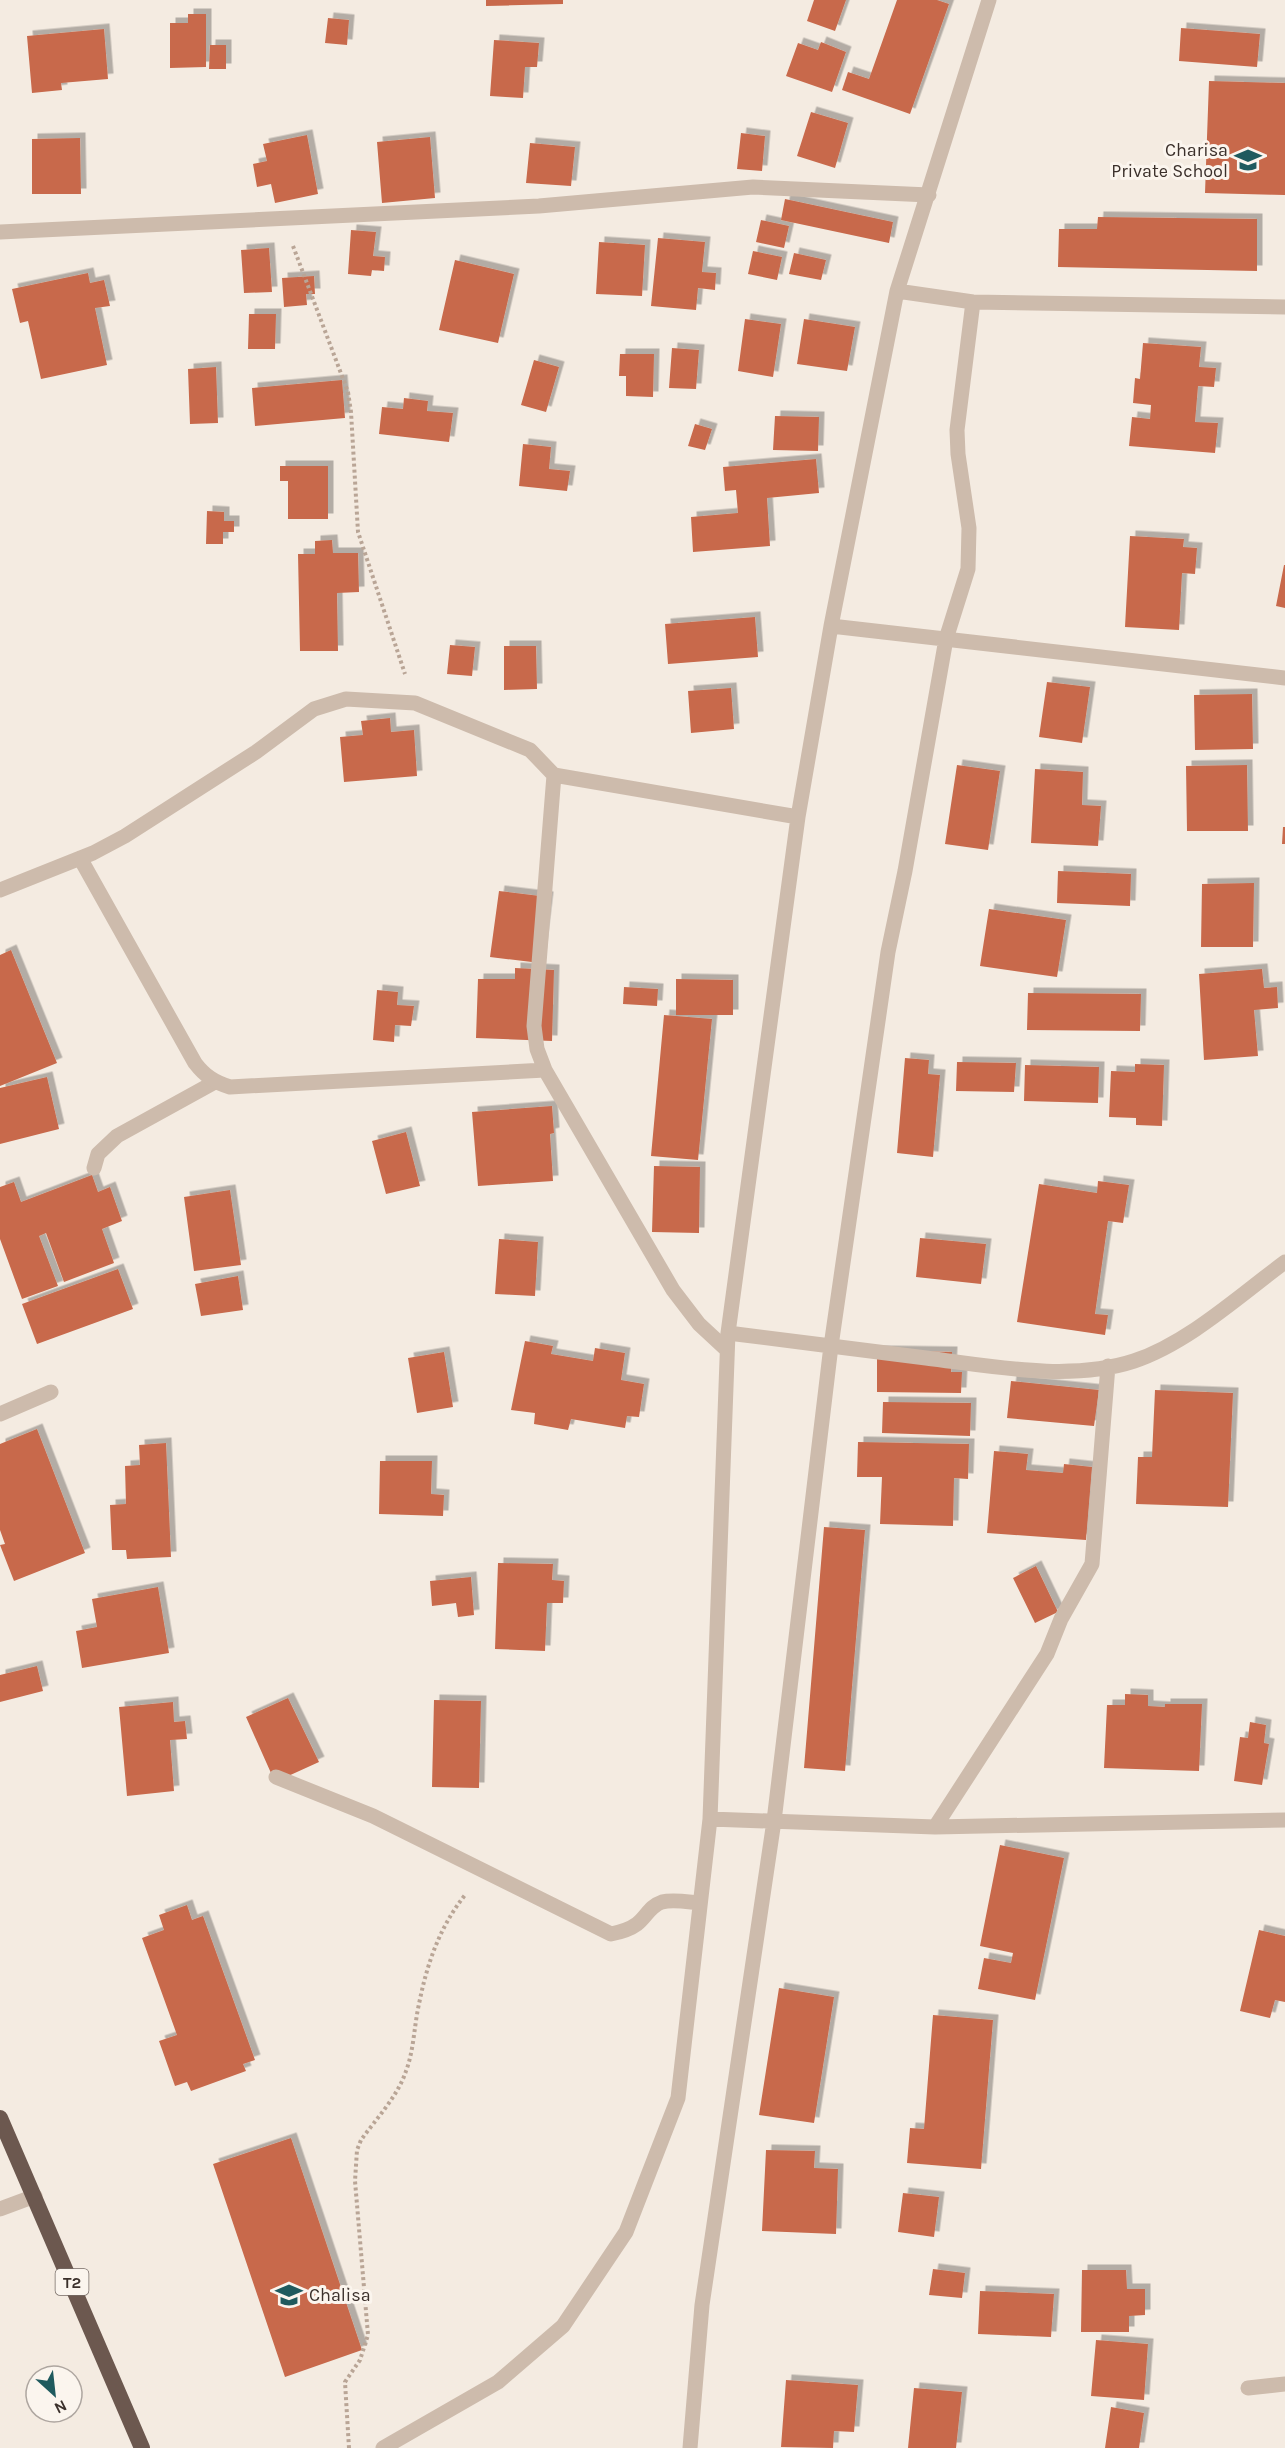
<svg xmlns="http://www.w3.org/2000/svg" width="1285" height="2448" font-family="Karla,sans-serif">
<defs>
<filter id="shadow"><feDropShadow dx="5.5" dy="-5.5" stdDeviation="0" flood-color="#0004"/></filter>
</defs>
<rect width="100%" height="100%" fill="#f4ebe1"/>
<path fill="#c8694b" filter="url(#shadow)" d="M 486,0 L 563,0 L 563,4 L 486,6 Z
M 814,0 L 846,0 L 835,31 L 807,21 Z
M 897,0 L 937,0 L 949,4 L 910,114 L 842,90 L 848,72 L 869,79 Z
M 188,14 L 206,14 L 206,67 L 170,68 L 170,23 L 188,23 Z
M 328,18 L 349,20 L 347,45 L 325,43 Z
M 1181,28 L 1260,34 L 1257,67 L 1179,61 Z
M 104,29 L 108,79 L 61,83 L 62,90 L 32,93 L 27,36 Z
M 494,40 L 539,43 L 537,67 L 525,67 L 523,98 L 490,96 Z
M 821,42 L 846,52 L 832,92 L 786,76 L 798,43 L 818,50 Z
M 210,45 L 226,45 L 226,69 L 209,69 Z
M 1209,81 L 1285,83 L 1285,195 L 1205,193 Z
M 811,112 L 848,123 L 835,168 L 797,156 Z
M 741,133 L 765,136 L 762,171 L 737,169 Z
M 307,135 L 318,194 L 275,203 L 271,184 L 257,187 L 253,164 L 267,161 L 263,144 Z
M 430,137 L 435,198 L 382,203 L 377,142 Z
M 80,138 L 81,194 L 32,194 L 32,139 Z
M 530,143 L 575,147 L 571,186 L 526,183 Z
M 785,199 L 893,222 L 889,243 L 781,220 Z
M 1098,217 L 1257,219 L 1257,271 L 1058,267 L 1059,229 L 1097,229 Z
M 761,220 L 789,226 L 784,248 L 756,242 Z
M 351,230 L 376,232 L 373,256 L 385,257 L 384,271 L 372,270 L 371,276 L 348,274 Z
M 658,238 L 705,242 L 702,272 L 716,273 L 715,290 L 698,288 L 696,310 L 651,306 Z
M 599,242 L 645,245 L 642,296 L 596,294 Z
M 269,248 L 272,292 L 244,293 L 241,250 Z
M 753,251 L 782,257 L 777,280 L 748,274 Z
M 794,253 L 826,260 L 821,280 L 789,274 Z
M 455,260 L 514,274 L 498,343 L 439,330 Z
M 88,273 L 90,283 L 104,280 L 110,306 L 95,308 L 107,365 L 41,379 L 28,321 L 20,323 L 12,289 Z
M 314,276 L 315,294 L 306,294 L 307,305 L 284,307 L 282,278 Z
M 249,314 L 276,314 L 275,349 L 248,349 Z
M 745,319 L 781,324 L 773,377 L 738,371 Z
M 804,319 L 855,327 L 847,371 L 797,364 Z
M 1143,343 L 1201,347 L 1199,367 L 1216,368 L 1214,387 L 1198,386 L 1195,422 L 1218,423 L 1215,453 L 1129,446 L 1132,417 L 1150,419 L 1151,405 L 1133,403 L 1135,378 L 1140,379 Z
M 672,348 L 699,350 L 696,389 L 669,388 Z
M 620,354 L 654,354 L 653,397 L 626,396 L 626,376 L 619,376 Z
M 534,360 L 559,367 L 546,412 L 521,405 Z
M 216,367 L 218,423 L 190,424 L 188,369 Z
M 342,380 L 345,418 L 255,426 L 252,388 Z
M 404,398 L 428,401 L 427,411 L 453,413 L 449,442 L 379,434 L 382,407 L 403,409 Z
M 775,416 L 819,417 L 818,451 L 773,450 Z
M 695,424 L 712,429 L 705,450 L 688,446 Z
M 523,444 L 551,447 L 549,469 L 570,471 L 567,491 L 519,486 Z
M 816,459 L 819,493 L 767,498 L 770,546 L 693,552 L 691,517 L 738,513 L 736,490 L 725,491 L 723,467 Z
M 280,466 L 328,466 L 328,519 L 288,519 L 288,481 L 280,481 Z
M 207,511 L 224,512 L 224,521 L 234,521 L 234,532 L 223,532 L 223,544 L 206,544 Z
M 1130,536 L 1184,539 L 1183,547 L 1197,548 L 1195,574 L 1182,573 L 1179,630 L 1125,627 Z
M 332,540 L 333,553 L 358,553 L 359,592 L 337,593 L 338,651 L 300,651 L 298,554 L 315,554 L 315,541 Z
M 1284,565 L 1285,565 L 1285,608 L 1276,606 Z
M 755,617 L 758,657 L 668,664 L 665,624 Z
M 450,645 L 475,647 L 472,676 L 447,674 Z
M 504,646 L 536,646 L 537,689 L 504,690 Z
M 1047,682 L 1090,687 L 1082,743 L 1039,737 Z
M 731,688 L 734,729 L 691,733 L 688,691 Z
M 1252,694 L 1253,749 L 1195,750 L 1194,695 Z
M 390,718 L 391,732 L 414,730 L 417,776 L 344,782 L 340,737 L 363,735 L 361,721 Z
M 957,765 L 1000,771 L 988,850 L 945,844 Z
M 1247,765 L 1248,831 L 1187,831 L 1186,766 Z
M 1035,769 L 1083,772 L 1082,805 L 1101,806 L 1098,846 L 1031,843 Z
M 1283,827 L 1285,827 L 1285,844 L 1282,844 Z
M 1058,871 L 1131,874 L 1130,906 L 1057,903 Z
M 1254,883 L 1253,947 L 1201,947 L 1202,884 Z
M 499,891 L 548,897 L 540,963 L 490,957 Z
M 989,909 L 1066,920 L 1057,977 L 980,966 Z
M 11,950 L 57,1063 L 0,1086 L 0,955 Z
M 515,968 L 554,970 L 552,1041 L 476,1038 L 478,979 L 515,979 Z
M 1262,969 L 1264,988 L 1277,987 L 1278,1008 L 1254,1010 L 1258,1056 L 1204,1060 L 1199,974 Z
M 676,979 L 733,980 L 733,1015 L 676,1015 Z
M 624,987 L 658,989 L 657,1006 L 623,1004 Z
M 377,990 L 398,992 L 397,1005 L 414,1006 L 411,1026 L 395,1025 L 394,1042 L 373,1040 Z
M 1028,993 L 1141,994 L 1140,1031 L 1027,1030 Z
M 664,1015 L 712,1019 L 698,1160 L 651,1156 Z
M 905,1058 L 929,1060 L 928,1074 L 940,1075 L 933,1157 L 897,1153 Z
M 957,1062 L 1016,1063 L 1014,1092 L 956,1091 Z
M 1135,1064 L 1164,1065 L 1162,1126 L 1136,1125 L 1136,1118 L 1109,1117 L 1111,1071 L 1135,1072 Z
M 1025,1065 L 1099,1067 L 1098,1103 L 1024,1101 Z
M 47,1077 L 59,1129 L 0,1144 L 0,1088 Z
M 552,1106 L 554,1133 L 550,1134 L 553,1181 L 478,1186 L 472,1112 Z
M 406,1132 L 420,1186 L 386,1194 L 372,1141 Z
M 654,1166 L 700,1167 L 699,1233 L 652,1232 Z
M 92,1175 L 98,1192 L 110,1187 L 122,1221 L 102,1229 L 114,1263 L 64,1282 L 46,1233 L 39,1236 L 58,1286 L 22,1299 L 0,1239 L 0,1187 L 14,1182 L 21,1202 Z
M 1098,1181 L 1129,1185 L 1123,1223 L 1108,1221 L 1095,1314 L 1108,1315 L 1105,1335 L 1017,1322 L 1039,1184 L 1097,1193 Z
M 230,1190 L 241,1265 L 194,1271 L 184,1197 Z
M 920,1238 L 986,1244 L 981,1284 L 916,1277 Z
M 499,1239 L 538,1242 L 535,1296 L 495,1294 Z
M 118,1269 L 133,1309 L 37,1344 L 22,1304 Z
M 238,1276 L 243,1310 L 201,1316 L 195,1284 Z
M 525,1341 L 553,1346 L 551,1354 L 593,1361 L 595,1348 L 625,1353 L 621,1380 L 644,1384 L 639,1417 L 627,1416 L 625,1428 L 571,1419 L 568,1430 L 534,1424 L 535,1413 L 511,1410 Z
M 877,1351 L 952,1352 L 951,1372 L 962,1372 L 961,1393 L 877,1392 Z
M 444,1352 L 453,1407 L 417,1413 L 408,1358 Z
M 1011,1381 L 1099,1390 L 1094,1426 L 1007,1418 Z
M 1155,1390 L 1233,1393 L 1228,1507 L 1136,1504 L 1138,1457 L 1152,1457 Z
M 883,1402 L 971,1403 L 970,1436 L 882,1433 Z
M 37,1429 L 85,1553 L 14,1581 L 0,1545 L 5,1544 L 0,1530 L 0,1444 Z
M 858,1442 L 969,1444 L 968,1479 L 954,1478 L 953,1526 L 880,1524 L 882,1477 L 857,1477 Z
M 166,1443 L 171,1557 L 127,1559 L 126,1550 L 112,1550 L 110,1505 L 126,1504 L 125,1466 L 140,1465 L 139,1445 Z
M 994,1451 L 1028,1454 L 1026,1470 L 1063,1473 L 1064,1464 L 1092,1467 L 1086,1540 L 987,1533 Z
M 380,1461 L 432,1461 L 431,1494 L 444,1495 L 443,1516 L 379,1514 Z
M 824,1527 L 865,1530 L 845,1771 L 804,1768 Z
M 498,1563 L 553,1564 L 552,1580 L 564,1581 L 563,1603 L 547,1603 L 545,1651 L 495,1649 Z
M 1036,1566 L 1058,1612 L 1035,1623 L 1013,1578 Z
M 471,1577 L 474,1615 L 458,1617 L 456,1603 L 432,1606 L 430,1581 Z
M 158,1587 L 169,1653 L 82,1668 L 76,1631 L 97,1627 L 92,1599 Z
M 37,1666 L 43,1691 L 0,1702 L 0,1675 Z
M 1125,1694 L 1148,1695 L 1148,1706 L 1165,1707 L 1165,1704 L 1202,1704 L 1199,1771 L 1104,1768 L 1107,1705 L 1125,1705 Z
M 288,1698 L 319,1762 L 275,1782 L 246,1717 Z
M 434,1700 L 481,1701 L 479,1788 L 432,1787 Z
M 173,1702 L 174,1722 L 185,1721 L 187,1739 L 170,1740 L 174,1791 L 127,1796 L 119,1707 Z
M 1250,1722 L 1266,1725 L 1264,1743 L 1269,1744 L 1262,1785 L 1234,1781 L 1240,1737 L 1248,1738 Z
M 1000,1845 L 1064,1858 L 1035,2000 L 978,1989 L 984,1958 L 1011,1963 L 1013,1953 L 980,1946 Z
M 187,1905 L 192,1920 L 203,1916 L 255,2060 L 243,2064 L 246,2071 L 191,2091 L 187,2082 L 175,2086 L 159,2041 L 177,2035 L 142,1938 L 164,1930 L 159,1915 Z
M 1259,1930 L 1285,1936 L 1285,2002 L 1275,2000 L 1270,2018 L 1240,2011 Z
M 779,1988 L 834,1997 L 814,2123 L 759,2115 Z
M 933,2015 L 993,2020 L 981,2169 L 907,2163 L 910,2128 L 924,2129 Z
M 291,2138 L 362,2350 L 285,2377 L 213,2164 Z
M 766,2150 L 815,2151 L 814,2168 L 838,2169 L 836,2234 L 762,2231 Z
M 903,2193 L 939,2197 L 934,2237 L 898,2232 Z
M 933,2269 L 965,2273 L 962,2298 L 929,2295 Z
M 1082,2270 L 1126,2270 L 1127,2289 L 1145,2289 L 1145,2315 L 1129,2316 L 1129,2332 L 1081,2332 Z
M 980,2291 L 1054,2294 L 1051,2337 L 978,2334 Z
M 1096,2340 L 1148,2344 L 1144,2400 L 1091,2396 Z
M 786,2380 L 858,2385 L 854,2432 L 834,2431 L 833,2448 L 781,2447 Z
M 914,2388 L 962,2392 L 956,2448 L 908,2448 Z
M 1111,2407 L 1144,2413 L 1139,2448 L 1105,2448 Z"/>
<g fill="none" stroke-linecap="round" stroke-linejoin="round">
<path stroke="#b9a596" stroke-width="4" stroke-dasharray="3 3" stroke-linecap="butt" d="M 293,246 L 348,392 L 351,412 L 358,532 L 405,674
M 349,2448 L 345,2382 L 360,2360 L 368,2335 L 355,2181 L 357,2150 L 361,2140 C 376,2119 398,2096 406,2071 C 414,2050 414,2026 419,2004 C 427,1964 439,1928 465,1895"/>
<path stroke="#cdbbac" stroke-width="15" d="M 94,1168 L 98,1154 L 117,1136 L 215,1082
M 0,1414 L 51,1392
M 0,2209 L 35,2196"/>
<path stroke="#cdbbac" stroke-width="15" d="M 0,232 L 539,206 L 753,187 L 929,195
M 897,291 L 973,302 L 1285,307
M 831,626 L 1285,678
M 554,775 L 534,1026 L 537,1049 L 545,1070 L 673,1290 L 699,1324 L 727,1350
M 80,858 L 195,1063 C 205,1076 214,1082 230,1087 L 545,1070
M 0,890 L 93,853 L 125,836 L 256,752 L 314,709 L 346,699 L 415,703 L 530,750 L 554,775 L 798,817
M 728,1333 C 794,1341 860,1350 926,1358 C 991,1366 1070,1382 1134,1361 C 1188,1343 1239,1296 1285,1262
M 276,1777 L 373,1816 L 611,1934 C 621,1932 629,1930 637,1924 C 646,1917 650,1906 662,1902 C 673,1899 688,1902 700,1903
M 710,1819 L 935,1827 L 1285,1820
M 935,1827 L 1047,1654 L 1061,1619 L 1092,1564 L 1108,1366
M 1248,2388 L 1285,2384
M 383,2448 L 498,2382 L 563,2326 L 626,2232 L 678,2098 L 710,1819 L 728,1333 L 798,817 L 831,626 L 897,291 L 989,0
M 690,2448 L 702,2305 L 774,1821 L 831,1346 L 888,952 L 905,871 L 946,639 L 968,569 L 969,528 L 958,454 L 957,430 L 973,302"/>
<path stroke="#6c584f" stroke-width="16" d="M 0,2118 L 142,2448"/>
</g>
<defs>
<symbol id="school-bare" viewBox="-9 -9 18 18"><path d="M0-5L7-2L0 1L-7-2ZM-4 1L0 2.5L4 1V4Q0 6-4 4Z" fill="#1f5a5e" stroke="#fbf5ee" stroke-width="2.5" paint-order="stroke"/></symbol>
</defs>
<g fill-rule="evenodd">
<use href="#school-bare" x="1229" y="141" width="38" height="38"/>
<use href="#school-bare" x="270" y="2276" width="38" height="38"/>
</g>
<g text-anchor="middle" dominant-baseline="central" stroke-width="6" stroke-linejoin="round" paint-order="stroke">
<rect fill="#fbf5ee" stroke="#756b66" stroke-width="1.5" x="55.5" y="2269" width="33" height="26" rx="4.5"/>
<g font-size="16" font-weight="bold" fill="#3b302b">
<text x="72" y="2282">T2</text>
</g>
<g font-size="18" fill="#3b302b" stroke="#fbf5ee" text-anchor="end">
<text x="1228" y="150">Charisa<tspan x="1228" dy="21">Private School</tspan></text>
<text x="309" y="2295" text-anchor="start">Chalisa</text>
</g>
</g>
<g transform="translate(54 2394) rotate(153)"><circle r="28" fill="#fbf5ee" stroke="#aea6a0" stroke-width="1.5"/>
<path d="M0-4.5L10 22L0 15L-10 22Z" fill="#1f5a5e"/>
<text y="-9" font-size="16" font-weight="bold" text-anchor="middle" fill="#3b302b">N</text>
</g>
</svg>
